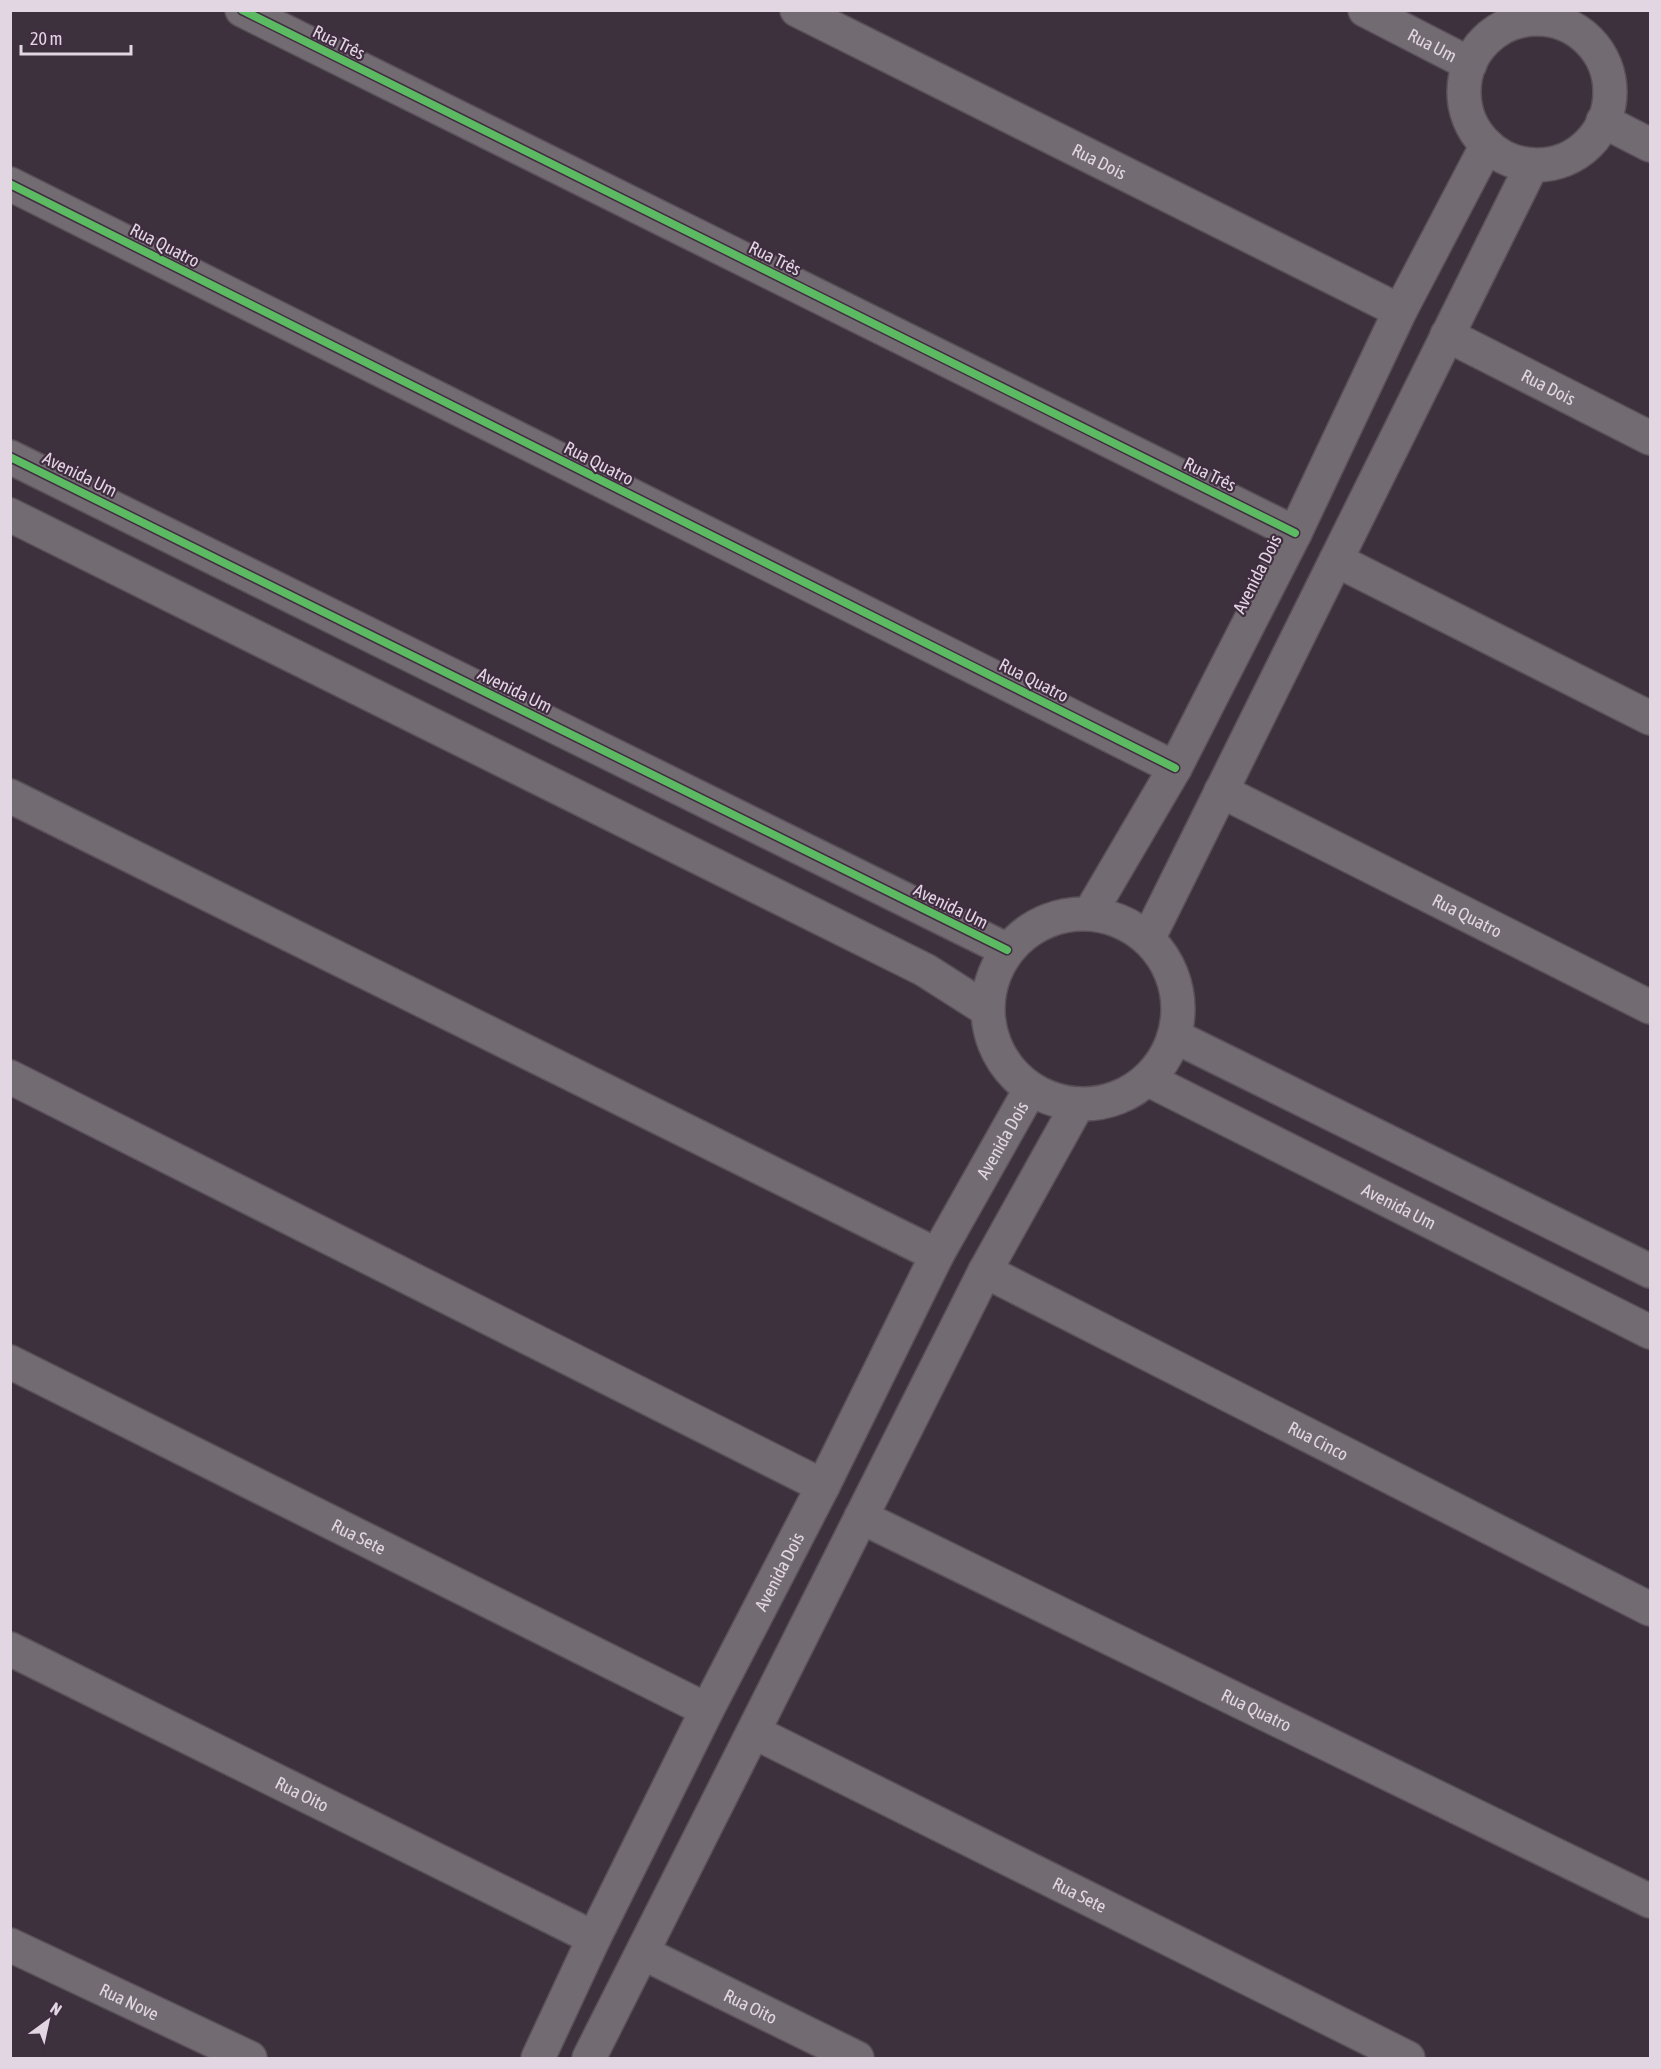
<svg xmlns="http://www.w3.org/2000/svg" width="1661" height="2069" font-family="'Asap Condensed',sans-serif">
<rect width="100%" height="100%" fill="#3c313c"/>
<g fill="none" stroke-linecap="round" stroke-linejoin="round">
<defs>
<g id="minor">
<path d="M 242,10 L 1295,533"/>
<path id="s1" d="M 797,10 L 1400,311"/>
<path id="s2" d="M 1365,10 L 1470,64"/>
<circle cx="1537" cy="92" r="73"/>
<path d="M 1603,121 L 1650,145"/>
<path d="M 10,184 L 1175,768"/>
<path id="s3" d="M 1447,335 L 1650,438"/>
<path d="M 10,457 L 1007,950"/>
<path d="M 10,515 L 925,970 L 986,1009"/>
<path d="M 1336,560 L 1650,718"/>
<path id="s4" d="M 1221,791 L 1650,1007"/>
<path d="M 10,796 L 937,1255"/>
<path d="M 1090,913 L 1175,768 L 1295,533 L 1400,311 L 1487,145"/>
<circle cx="1083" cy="1009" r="95"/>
<path d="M 1148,939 L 1532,165"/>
<path d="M 1176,1037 L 1650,1271"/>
<path d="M 10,1077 L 823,1486"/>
<path id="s5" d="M 1149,1080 L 1650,1332"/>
<path id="s6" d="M 985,1271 L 1650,1609"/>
<path id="s7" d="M 10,1362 L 707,1710"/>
<path id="s8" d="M 861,1517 L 1650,1901"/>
<path id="s9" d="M 10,1649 L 594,1938"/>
<path id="s10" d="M 754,1732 L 1408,2058"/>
<path id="s11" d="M 10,1945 L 250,2058"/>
<path id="s12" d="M 643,1953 L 857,2058"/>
<path id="s13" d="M 538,2058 L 594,1938 L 707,1710 L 823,1486 L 937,1255 L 1030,1090"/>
<path d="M 589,2058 L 985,1271 L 1078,1104"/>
</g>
</defs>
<use href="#minor" stroke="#595059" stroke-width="36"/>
<use href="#minor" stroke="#726c72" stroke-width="33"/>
<defs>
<path id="cycleway" d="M 242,10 L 1295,533
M 10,184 L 1175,768
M 10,457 L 1007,950"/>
</defs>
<use href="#cycleway" stroke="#402d40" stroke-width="11"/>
<use href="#cycleway" stroke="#5cba63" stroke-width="8"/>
</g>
<g text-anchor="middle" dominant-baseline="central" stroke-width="4.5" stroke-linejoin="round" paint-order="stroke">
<g font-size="18" fill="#e2d6e3" stroke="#402d40">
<text transform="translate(339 42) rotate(26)">Rua Três</text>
<text stroke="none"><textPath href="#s2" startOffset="76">Rua Um</textPath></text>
<text stroke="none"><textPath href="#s1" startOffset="338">Rua Dois</textPath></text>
<text transform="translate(165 245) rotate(27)">Rua Quatro</text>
<text transform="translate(775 258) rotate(26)">Rua Três</text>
<text stroke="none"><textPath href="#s3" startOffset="114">Rua Dois</textPath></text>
<text transform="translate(599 463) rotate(27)">Rua Quatro</text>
<text transform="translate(80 474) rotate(26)">Avenida Um</text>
<text transform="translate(1210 474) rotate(26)">Rua Três</text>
<text transform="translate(1257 574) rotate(-63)">Avenida Dois</text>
<text transform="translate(1034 680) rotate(27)">Rua Quatro</text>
<text transform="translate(515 690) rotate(26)">Avenida Um</text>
<text transform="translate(951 906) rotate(26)">Avenida Um</text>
<text stroke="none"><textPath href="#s4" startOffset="276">Rua Quatro</textPath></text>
<text stroke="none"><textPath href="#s13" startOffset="1029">Avenida Dois</textPath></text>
<text stroke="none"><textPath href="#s5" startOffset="280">Avenida Um</textPath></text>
<text stroke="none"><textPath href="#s6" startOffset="374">Rua Cinco</textPath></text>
<text stroke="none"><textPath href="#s7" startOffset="390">Rua Sete</textPath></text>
<text stroke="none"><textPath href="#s13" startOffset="543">Avenida Dois</textPath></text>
<text stroke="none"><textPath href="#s8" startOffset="440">Rua Quatro</textPath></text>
<text stroke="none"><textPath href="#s9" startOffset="326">Rua Oito</textPath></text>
<text stroke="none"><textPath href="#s10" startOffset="364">Rua Sete</textPath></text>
<text stroke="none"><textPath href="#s11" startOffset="132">Rua Nove</textPath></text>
<text stroke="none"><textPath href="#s12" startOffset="120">Rua Oito</textPath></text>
</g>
</g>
<rect width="1661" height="2069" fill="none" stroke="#e2d6e3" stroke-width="24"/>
<g transform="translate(48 2021) rotate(33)" stroke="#402d40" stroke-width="4.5" paint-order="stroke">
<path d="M0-4.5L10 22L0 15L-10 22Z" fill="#e2d6e3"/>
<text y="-9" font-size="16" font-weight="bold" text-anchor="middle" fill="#e2d6e3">N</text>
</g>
<path d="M21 45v9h110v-9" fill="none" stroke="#e2d6e3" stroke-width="3"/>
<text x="30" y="45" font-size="18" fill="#e2d6e3" stroke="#402d40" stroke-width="4.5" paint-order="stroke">20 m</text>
</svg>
